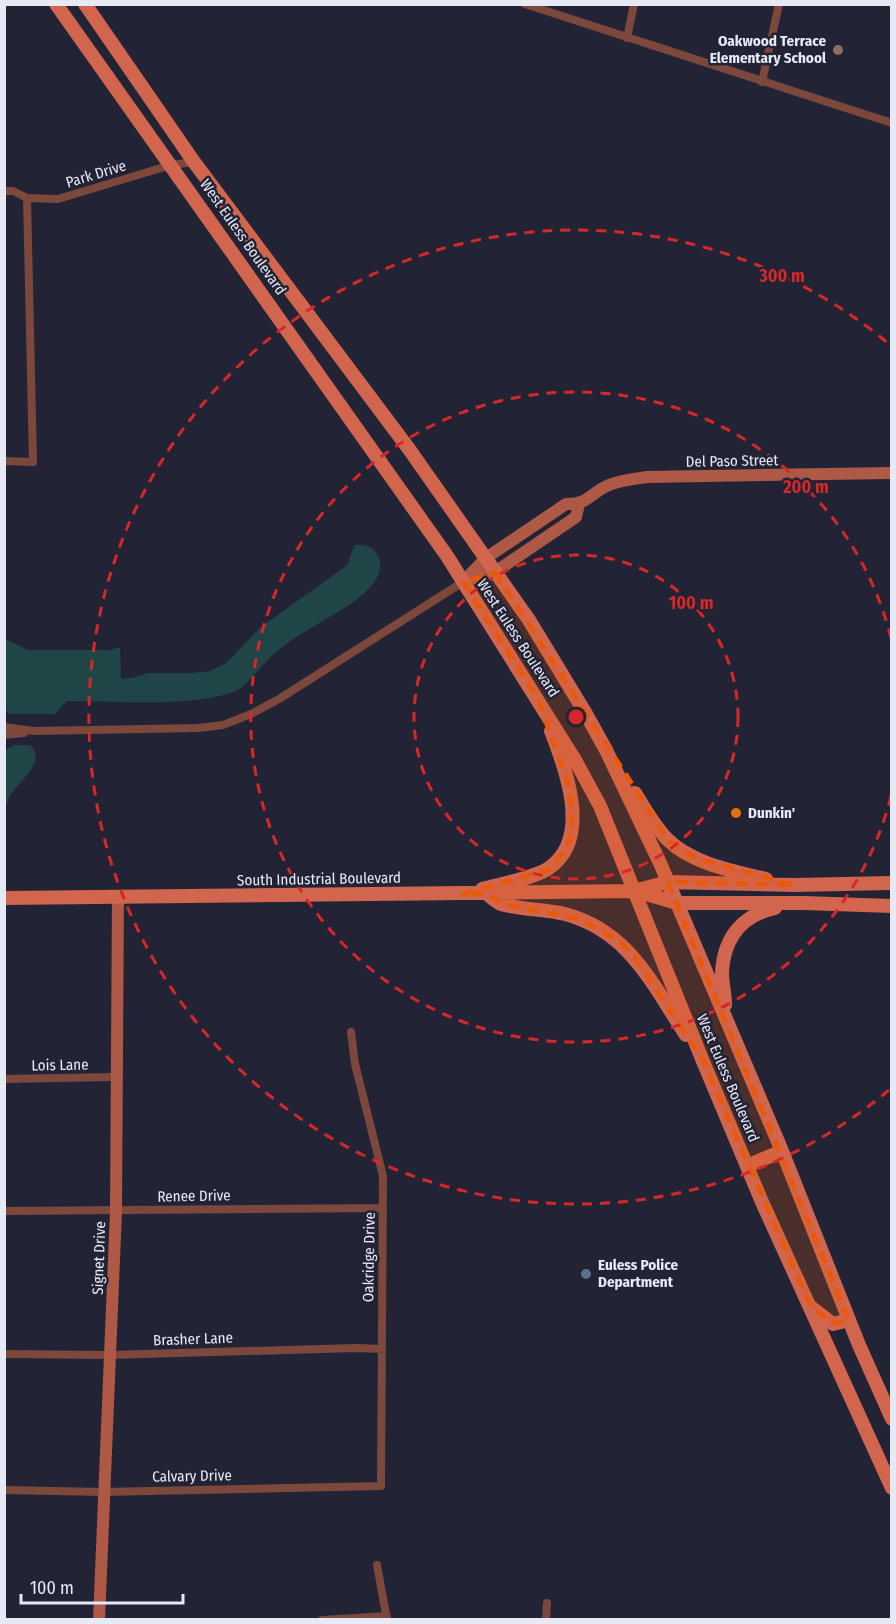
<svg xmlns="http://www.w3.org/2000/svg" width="896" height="1624" font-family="'Fira Sans Condensed',sans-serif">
<rect width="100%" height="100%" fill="#222335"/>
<path fill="#1f4547" d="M 355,545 C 365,545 374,546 378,556 C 392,586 337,612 316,625 C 307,630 298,636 289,642 C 281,648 272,655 265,663 C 254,673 247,688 231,693 C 186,707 115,701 67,701 L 55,714 L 8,714 L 4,703 L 5,639 L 28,650 L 110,650 L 120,647 L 121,679 L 132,678 L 148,673 L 192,673 L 210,671 L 226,663 L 261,627 L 346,566 C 351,560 350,552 355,545 Z
M 13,745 L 30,745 C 49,763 13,785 8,800 C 3,813 5,829 5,842 L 5,751 Z"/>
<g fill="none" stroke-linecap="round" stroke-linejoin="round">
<path stroke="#7c483c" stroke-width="8" d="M 525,4 L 892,123
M 627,38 L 634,4
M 762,82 L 779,4
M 4,191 L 13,191 L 27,198 L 58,199 L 171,165 L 194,162
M 4,461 L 33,462 L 27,198
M 4,727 L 34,731 L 198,728 L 223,725 L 251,714 L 279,699 L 463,582
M 4,735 L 24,733
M 4,1079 L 116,1077
M 4,1211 L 383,1208
M 4,1354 L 109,1355 L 357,1348 L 382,1349
M 4,1490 L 103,1492 L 381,1486 L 383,1176 L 355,1064 L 351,1032
M 377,1565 L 387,1620
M 322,1620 L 387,1616
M 546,1620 L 547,1603"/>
<path stroke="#ad5946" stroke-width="12" d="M 464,581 L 495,572 L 576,517 L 579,504
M 463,582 L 486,558 L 566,504 C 588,505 590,493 609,485 C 621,480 634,479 647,477 L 892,473
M 99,1620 L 116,1211 L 118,897"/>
<path stroke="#d2654e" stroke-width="14" d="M 56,4 L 447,556 L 575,760 L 600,806 L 702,1059 L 762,1202 L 892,1488
M 85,4 L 194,162 L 409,449 L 529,620 L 586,714 L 606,750 L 660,863 L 782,1151 L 859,1345 L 892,1419
M 635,793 C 645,809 654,826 667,839 C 692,864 733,871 766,879
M 482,889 C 500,884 535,878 549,868 C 592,839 566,769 551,731
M 636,891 L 677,903 L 804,903 L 892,906
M 486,893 C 491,897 496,902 501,904 C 522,910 545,909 565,914 C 629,931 652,984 686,1035
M 4,898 L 634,891 L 668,882 L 794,885 L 892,883
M 725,1005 C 725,994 722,983 722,972 C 724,938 742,915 775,908
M 747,1166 L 782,1151
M 812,1308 L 833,1324 L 849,1320"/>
</g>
<path fill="#e8590c" fill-opacity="0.2" stroke="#e8590c" stroke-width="4.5" stroke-dasharray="12 8" stroke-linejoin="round" d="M 495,572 L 669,841 L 696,858 L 794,885 L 668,882 L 849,1320 L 833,1324 L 811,1307 L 702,1059 L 633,955 L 619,941 L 579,919 L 500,904 L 486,893 L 463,894 L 547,870 L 565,851 L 572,832 L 570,790 L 539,701 L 463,582 Z"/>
<g fill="none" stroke="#d62828" stroke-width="3" stroke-dasharray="10 8">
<circle cx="576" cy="717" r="162"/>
<path d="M891 796A325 325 0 1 1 891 638"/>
<path d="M889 1090A487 487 0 1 1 889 344"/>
</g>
<circle fill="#8d6e63" stroke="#222335" stroke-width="2" cx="838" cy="50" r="6"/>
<circle fill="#e8710a" stroke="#222335" stroke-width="2" cx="736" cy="813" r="6"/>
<circle fill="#5c6f8a" stroke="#222335" stroke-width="2" cx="586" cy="1274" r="6"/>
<g text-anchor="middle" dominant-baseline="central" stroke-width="5" stroke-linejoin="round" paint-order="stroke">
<g font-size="15" font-weight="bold" fill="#e7e9f5" stroke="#222335" text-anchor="start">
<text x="826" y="41" text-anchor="end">Oakwood Terrace<tspan x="826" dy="17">Elementary School</tspan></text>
<text x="748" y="813">Dunkin'</text>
<text x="598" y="1265">Euless Police<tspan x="598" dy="17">Department</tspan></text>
</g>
<g font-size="15" fill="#e7e9f5" stroke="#222335">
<text transform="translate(96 174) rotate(-17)">Park Drive</text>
<text transform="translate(243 237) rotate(55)">West Euless Boulevard</text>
<text transform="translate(732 461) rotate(-1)">Del Paso Street</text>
<text transform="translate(518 638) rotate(57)">West Euless Boulevard</text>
<text transform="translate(319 879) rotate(-1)">South Industrial Boulevard</text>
<text transform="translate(60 1065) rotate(-1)">Lois Lane</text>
<text transform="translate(728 1078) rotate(67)">West Euless Boulevard</text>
<text transform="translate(194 1196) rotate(-1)">Renee Drive</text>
<text transform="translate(369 1257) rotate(-89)">Oakridge Drive</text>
<text transform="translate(99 1258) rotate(-88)">Signet Drive</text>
<text transform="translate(193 1339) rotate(-2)">Brasher Lane</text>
<text transform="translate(192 1476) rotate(-1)">Calvary Drive</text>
</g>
</g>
<circle cx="576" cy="717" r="9" fill="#d62828" stroke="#222335" stroke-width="3"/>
<g font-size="18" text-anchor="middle" font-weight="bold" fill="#d62828" stroke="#222335" stroke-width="5" stroke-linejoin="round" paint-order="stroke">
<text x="782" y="282">300 m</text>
<text x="806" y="493">200 m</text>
<text x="691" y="609">100 m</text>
</g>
<rect width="896" height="1624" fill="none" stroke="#e7e9f5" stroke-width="12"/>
<path d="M21 1594v9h162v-9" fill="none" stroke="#e7e9f5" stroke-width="3"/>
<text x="30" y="1594" font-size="18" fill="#e7e9f5" stroke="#222335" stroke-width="4.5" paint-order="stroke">100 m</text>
</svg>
